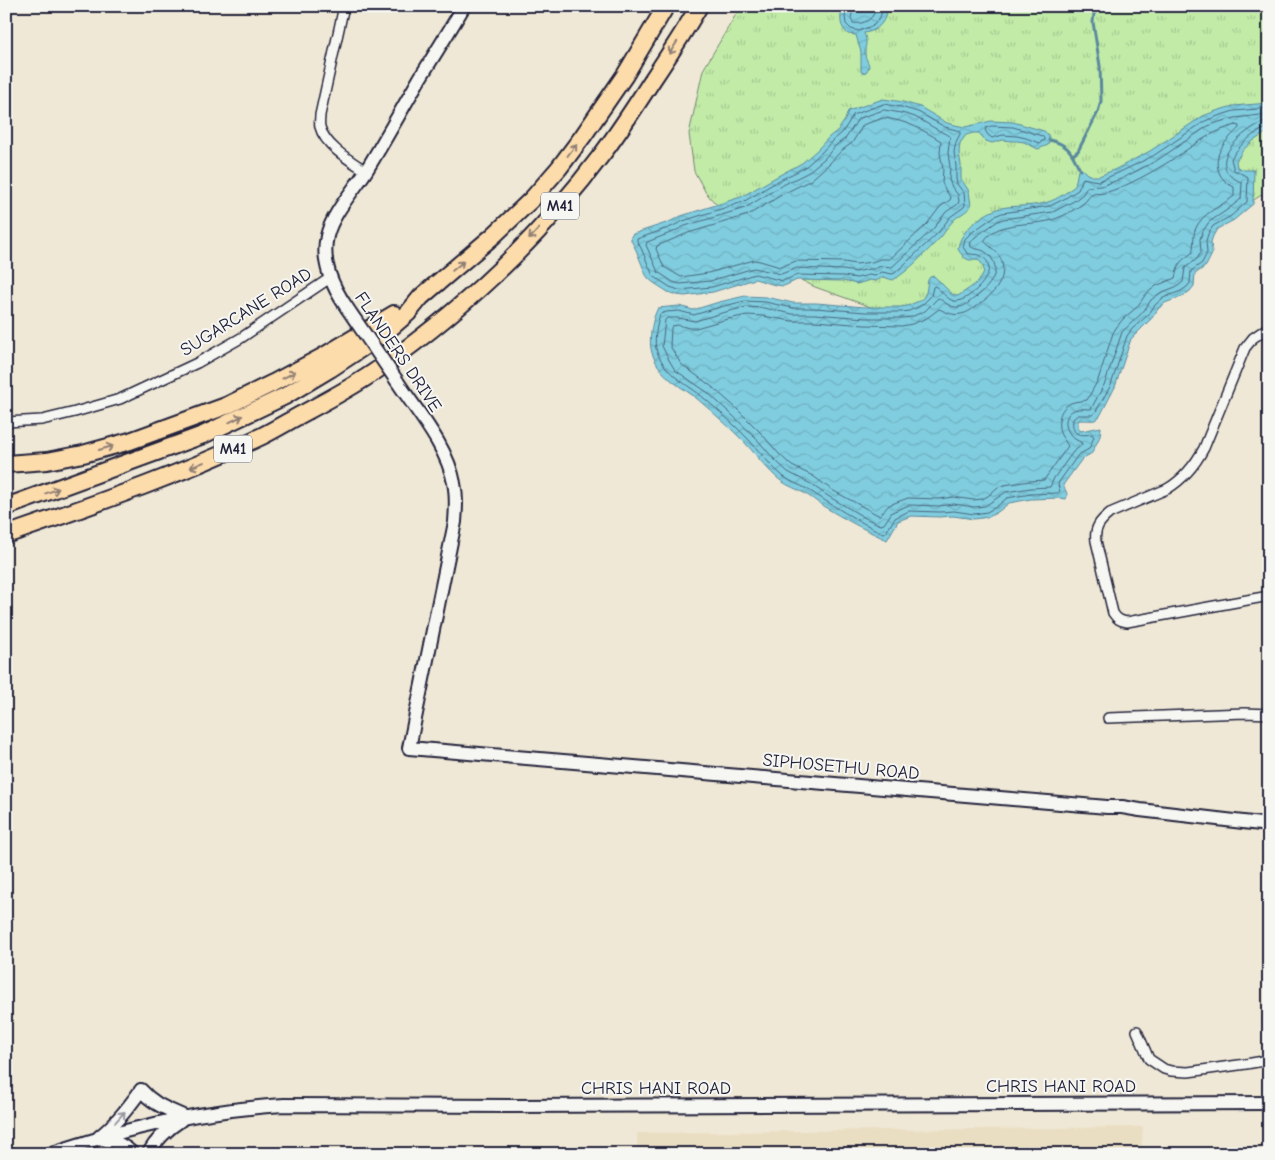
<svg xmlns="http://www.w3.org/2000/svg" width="1275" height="1160" font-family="'Comic Neue',sans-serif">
<defs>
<pattern id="grass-tufts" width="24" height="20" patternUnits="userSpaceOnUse" patternTransform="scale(1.25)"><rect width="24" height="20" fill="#c1eba7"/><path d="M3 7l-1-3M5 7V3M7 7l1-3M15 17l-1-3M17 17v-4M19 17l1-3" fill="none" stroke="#a6c991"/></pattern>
<pattern id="water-waves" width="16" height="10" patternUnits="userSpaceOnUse" patternTransform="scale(1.25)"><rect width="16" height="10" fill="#80cddf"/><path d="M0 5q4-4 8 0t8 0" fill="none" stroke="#6eb0c0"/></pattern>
</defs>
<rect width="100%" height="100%" fill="#efe8d6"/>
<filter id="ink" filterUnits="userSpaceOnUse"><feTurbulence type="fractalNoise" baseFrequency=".02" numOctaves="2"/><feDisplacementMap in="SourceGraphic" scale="10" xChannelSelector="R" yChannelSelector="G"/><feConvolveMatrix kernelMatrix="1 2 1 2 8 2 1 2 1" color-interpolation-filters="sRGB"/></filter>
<g filter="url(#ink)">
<path fill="#eadec2" d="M 1143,1127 L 1141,1154 L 637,1154 L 637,1133 Z"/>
<path fill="url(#grass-tufts)" stroke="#728671" d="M 741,6 L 1269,6 L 1269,190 L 1163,260 L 921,325 L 815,287 L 787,273 L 728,217 L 706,193 L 694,171 L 689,134 L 703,70 Z"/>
<path fill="url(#water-waves)" stroke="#5a899d" d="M 842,6 L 888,6 C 886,21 879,31 864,33 C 868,43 865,44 865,53 C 865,62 873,64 866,72 L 862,73 L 861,71 L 861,52 L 856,35 L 848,34 C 838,25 841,17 842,6 Z
M 883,99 L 903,102 L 920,107 L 947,123 L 955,125 L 965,127 L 991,121 L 1013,122 L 1044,131 C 1050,135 1050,139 1048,145 L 1038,149 L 1024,142 L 1017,141 L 1012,141 L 1003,140 L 992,143 L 986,141 L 979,133 L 973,133 L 966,135 L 960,143 L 959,152 L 961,165 L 961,179 L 969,191 L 971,206 C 966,213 958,215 953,221 C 948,226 945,232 941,237 C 928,250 908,272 893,280 L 883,277 L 876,281 L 870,280 L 857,284 L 843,281 L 797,280 L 784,286 L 775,285 L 755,279 L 713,292 L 685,296 L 677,295 L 668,292 L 654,283 L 649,279 L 646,275 L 636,250 L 631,240 L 631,236 L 633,234 L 669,222 L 681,216 L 741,197 L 776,177 L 802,163 L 817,150 L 829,137 L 838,130 L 845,120 L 848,111 Z
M 1269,103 L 1269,131 L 1253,141 L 1243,150 L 1236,161 L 1237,167 L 1244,170 L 1254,170 L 1253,204 L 1234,220 L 1217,229 L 1213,236 L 1211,242 L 1212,254 L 1206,266 L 1195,274 L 1194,286 L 1190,291 L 1183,296 L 1165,303 L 1158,309 L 1152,318 L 1131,339 L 1115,387 L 1100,416 L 1095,420 C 1090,421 1081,419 1078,421 L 1078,428 L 1081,431 L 1101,427 L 1100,436 L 1092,453 L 1082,459 L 1063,485 C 1065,490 1069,494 1066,499 L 1060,498 L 1031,499 L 1009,503 L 999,511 L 989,517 L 974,519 L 953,516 L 940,517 L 911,516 L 898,521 L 887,540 C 865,530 844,519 823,506 C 817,502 811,497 804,493 C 797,489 788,486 781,481 C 768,471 758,457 747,445 C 733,430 717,416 702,403 C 682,385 662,381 652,353 C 648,342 652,318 658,308 L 679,306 L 693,310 L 719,302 L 745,296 L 766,297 L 793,303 L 816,303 L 865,307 L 901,307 L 907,306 L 919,301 L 923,298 L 926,293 L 928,280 L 930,277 L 934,276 L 952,294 L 958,296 C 966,290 988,279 983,266 C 982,264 980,261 978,260 C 974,258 974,260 970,260 C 964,259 961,254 958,249 C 959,231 984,212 1001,208 C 1017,205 1033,207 1048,202 C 1058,199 1067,192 1075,186 L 1078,170 L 1082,169 L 1087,174 L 1092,176 L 1099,176 L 1116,169 L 1150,151 L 1203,116 L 1216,111 L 1233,106 Z"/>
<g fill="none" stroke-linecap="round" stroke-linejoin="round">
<path stroke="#48667d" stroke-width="1" d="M 847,6 L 845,17 L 846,24 L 851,29 L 859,31 L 874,25 L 880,17 L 884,6
M 854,6 L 851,18 L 853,23 C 866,25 874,18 877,6
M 884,104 L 901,107 L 918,112 L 945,127 L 960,131 L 960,134 L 956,142 L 954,152 L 956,166 L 956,179 L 957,184 L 964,193 L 965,205 L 964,207 L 950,217 L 938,233 L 895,273 L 892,274 L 882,272 L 875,276 L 869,275 L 857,278 L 843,276 L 797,275 L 783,281 L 755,274 L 712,287 L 679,290 L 670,287 L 653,276 L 641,248 L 637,241 L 637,239 L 671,227 L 683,221 L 743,202 L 778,181 L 804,168 L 821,153 L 832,141 L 842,133 L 849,122 L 853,115 Z
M 1269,108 L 1234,111 L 1218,116 L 1205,121 L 1153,156 L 1118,173 L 1099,181 L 1092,180 L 1083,178 L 1078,190 L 1064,199 L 1050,206 L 1002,213 L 995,216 L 971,233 L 965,239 L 963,247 L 967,253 C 971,255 976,254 979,255 C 1007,267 967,304 954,301 C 946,299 941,290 935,286 L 933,287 L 931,296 L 922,305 L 909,311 L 902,312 L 865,312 L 815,308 L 793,308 L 765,302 L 745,301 L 720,307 L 694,315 L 679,311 L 666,312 L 660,314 C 657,324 653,342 657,352 C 668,378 686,382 705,399 C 720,412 736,426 750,441 C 761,453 771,467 784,477 C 791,482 800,485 807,489 C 832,505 857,521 883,533 L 886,532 L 895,518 L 909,511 L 940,512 L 954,511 L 974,514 L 987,512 L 996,507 L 1007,498 L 1031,494 L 1058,493 L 1060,491 L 1058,485 L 1059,482 L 1078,455 L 1089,449 L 1094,437 L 1092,434 C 1079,436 1071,435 1073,419 L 1078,415 L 1092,415 L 1095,413 L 1111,385 L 1127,336 L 1132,329 L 1148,315 L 1155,305 L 1163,298 L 1181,291 L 1187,287 L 1190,283 L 1191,271 L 1202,263 L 1207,253 L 1206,241 L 1208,234 L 1213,226 L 1231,216 L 1247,202 L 1248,177 L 1234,170 L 1231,159 C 1238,147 1254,130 1269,128
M 884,110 C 894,112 905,113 915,117 C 927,123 938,131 950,136 L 948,153 L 950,167 L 949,180 L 952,187 L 958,195 L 959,201 L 958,204 L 946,212 L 933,229 L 892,267 L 881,266 L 874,269 L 869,269 L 856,272 L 843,270 L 797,268 L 781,274 L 754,268 L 710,281 L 680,284 L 673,282 L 658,272 L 646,245 L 647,242 L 673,232 L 685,226 L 745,208 L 781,186 L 807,173 L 825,158 L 836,145 L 846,138 L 858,119 Z
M 1269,114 L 1235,118 L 1219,122 L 1208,126 L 1156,161 L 1121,179 L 1101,186 L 1087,187 L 1083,194 L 1074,201 L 1053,212 L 1003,219 L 998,221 L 975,237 L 971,242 L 970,246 C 976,251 982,247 990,256 C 1004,273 986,290 972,300 C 968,303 964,307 959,307 C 950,308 945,302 938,298 L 925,311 L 911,317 L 903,318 L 865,318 L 815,314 L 792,314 L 764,308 L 746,307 L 722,313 L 695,321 L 678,318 L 667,318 L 665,320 L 662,346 L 669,360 L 675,370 L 707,392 L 730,413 L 755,437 L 774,459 L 788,472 L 809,483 L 828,496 L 867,519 L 881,525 L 884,524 L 892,512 L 909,505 L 939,506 L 954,504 L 974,507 L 985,506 L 1006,492 L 1031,488 L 1050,487 L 1054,478 L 1073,452 L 1082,445 L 1081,442 C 1067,438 1059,417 1074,410 C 1080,408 1086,409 1091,409 L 1105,383 L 1122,332 L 1143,312 L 1151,300 L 1160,293 L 1178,286 L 1183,282 L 1185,268 L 1197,259 L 1201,252 L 1200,239 L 1203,231 L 1209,222 L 1227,210 L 1241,199 L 1242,183 C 1236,179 1229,177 1226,170 C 1225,167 1224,162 1225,159 C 1227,145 1255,122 1269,121
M 884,118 C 908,121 921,129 941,141 L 940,153 L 943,169 L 942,183 L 946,191 L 951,198 L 950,200 L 940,207 L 927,224 L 890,259 L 880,259 L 872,262 L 856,264 L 844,262 L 796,261 L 780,267 L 760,261 L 754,260 L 708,273 L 681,277 L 664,267 L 656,249 L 657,246 L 688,233 L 748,215 L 785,193 L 811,180 L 830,163 L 841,151 L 852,143 L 863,125 Z
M 1236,125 L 1239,126 L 1239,128 C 1227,140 1214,151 1218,169 C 1219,173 1221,177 1224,180 C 1227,183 1230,185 1234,187 L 1234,196 C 1221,207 1202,212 1195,230 C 1193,236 1194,250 1192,253 C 1190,254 1187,257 1185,258 C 1178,263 1177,270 1175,278 L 1156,286 L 1146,294 L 1137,307 L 1123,319 L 1116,328 L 1113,333 L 1098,380 L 1087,400 C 1083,401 1076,401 1071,403 C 1059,408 1056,424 1061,435 C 1063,439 1066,442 1068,446 L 1044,480 L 1030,481 L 1004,485 L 998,487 L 988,496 L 982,499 L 973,500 L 953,497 L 939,499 L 908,498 L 889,505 L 880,515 L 878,515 L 832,490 L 813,476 L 792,466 L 779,454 L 760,432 L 735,407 L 711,386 L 681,364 L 670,346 L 671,328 L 672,326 L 678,325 L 689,328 L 696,328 L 724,320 L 747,315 L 763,316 L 792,321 L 815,321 L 865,325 L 902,326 L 912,324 L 927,318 L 939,309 C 946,312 953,316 961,314 C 967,313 971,310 975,307 C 990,297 1007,283 1002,262 C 999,252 991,248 984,241 C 998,219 1034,227 1055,219 C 1066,215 1076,209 1085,202 C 1087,200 1090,195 1093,194 C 1096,193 1101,194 1104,193 C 1123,188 1143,177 1160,167 C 1187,152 1204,133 1236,125 Z
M 992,126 L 1013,127 L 1042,136 L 1044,138 L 1044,140 L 1039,143 L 1026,138 L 1017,136 L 1003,135 L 992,138 L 988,135 L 985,130 L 986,128 Z"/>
<path stroke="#5a899d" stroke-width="3" d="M 1049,140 C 1069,144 1072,153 1080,170
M 1073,155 L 1078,151 L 1098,112 L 1101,101 L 1100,66 L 1093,22 L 1095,6"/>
<defs>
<path id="street" d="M 344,6 L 320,115 C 320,119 319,123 320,127 C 325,146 351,161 366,171
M 1269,327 L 1253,338 L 1245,348 L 1204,448 C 1195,465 1184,479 1167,489 L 1110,513 C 1100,521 1094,528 1096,541 L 1113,613 C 1117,619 1120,621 1127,622 L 1269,596
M 6,422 L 42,420 L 75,412 L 120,399 L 197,363 L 241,338 L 330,278
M 1108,718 L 1245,713 L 1269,714
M 1137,1031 L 1149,1059 L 1164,1069 L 1171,1071 L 1188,1072 L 1246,1064 L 1269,1060"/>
<path id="secondary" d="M 347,308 C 332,286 321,262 327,236 C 332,214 354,190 366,171 C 385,140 402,109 420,78 C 435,54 450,30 464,6
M 397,381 C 417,412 447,446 454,483 C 457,496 456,509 455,522 L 409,748 L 1107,807 L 1122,807 L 1140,810 L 1269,825
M 99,1137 C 116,1124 129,1107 141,1090 C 154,1105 168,1109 185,1117
M 102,1139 C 115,1141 124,1145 133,1154
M 49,1154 C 80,1144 111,1134 142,1127 C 188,1115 236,1108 284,1105 L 511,1106 L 1269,1103
M 148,1154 C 156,1140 167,1129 181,1120"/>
<path id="highway" d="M 6,464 L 47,461 L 83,454 L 130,441 L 226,406 L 273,383 L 322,357 L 394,314
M 6,507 L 203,435 L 285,396 L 330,369 L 386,332 L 408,313 L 421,297 L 493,236 L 532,199 L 559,168 L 583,136 L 625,75 L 666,6
M 6,535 C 92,505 180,475 262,436 C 276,429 289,421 302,414 C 328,400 355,386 380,368 C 464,309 541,236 603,153 C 621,129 637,104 653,79 C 669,55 685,31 699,6"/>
</defs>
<use href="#street" stroke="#22223b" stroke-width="12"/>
<use href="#secondary" stroke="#22223b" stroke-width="16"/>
<use href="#highway" stroke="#22223b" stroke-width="20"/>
<use href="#street" stroke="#f6f6f2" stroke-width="9"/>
<use href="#secondary" stroke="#f6f6f2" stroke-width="12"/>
<use href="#highway" stroke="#fddcac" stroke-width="16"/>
<defs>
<path id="secondary-bridge" d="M 347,308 L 397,381"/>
</defs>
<use href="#secondary-bridge" stroke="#22223b" stroke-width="16" stroke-linecap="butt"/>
<use href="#secondary-bridge" stroke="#f6f6f2" stroke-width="12"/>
</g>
<defs><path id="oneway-shaft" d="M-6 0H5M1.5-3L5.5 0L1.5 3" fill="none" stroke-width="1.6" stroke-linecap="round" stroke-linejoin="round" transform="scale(1.25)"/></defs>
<g stroke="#907f74">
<use href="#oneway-shaft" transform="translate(673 48) rotate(123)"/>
<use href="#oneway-shaft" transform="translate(572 150) rotate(-53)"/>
<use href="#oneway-shaft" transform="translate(534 234) rotate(133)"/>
<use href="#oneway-shaft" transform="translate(458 266) rotate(-40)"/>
<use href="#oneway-shaft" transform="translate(289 375) rotate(-28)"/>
<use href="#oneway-shaft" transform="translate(236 419) rotate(-26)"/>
<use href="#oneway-shaft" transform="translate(106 448) rotate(-16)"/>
<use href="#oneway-shaft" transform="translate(197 465) rotate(157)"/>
<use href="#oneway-shaft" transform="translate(52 491) rotate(-20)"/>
</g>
<use stroke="#9797a0" href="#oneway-shaft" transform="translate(120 1117) rotate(-48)"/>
</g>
<g text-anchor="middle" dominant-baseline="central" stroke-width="4" stroke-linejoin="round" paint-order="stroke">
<g fill="#f6f6f2" stroke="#626272" stroke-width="1">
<rect x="541" y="192.5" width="38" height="27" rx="4"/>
<rect x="214" y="435.5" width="38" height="27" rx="4"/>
</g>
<g font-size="16" font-weight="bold" fill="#22223b">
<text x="560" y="206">M41</text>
<text x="233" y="449">M41</text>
</g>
<g font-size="18" fill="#22223b" stroke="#f6f6f2">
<text transform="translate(246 312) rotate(-32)">SUGARCANE ROAD</text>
<text transform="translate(398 352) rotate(56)">FLANDERS DRIVE</text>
<text transform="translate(841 767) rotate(5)">SIPHOSETHU ROAD</text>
<text x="1061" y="1086">CHRIS HANI ROAD</text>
<text x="656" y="1088">CHRIS HANI ROAD</text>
</g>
</g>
<rect width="1275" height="1160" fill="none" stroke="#f6f6f2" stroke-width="25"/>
<rect x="12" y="12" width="1250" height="1135" fill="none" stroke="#22223b" stroke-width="2" filter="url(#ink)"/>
</svg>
